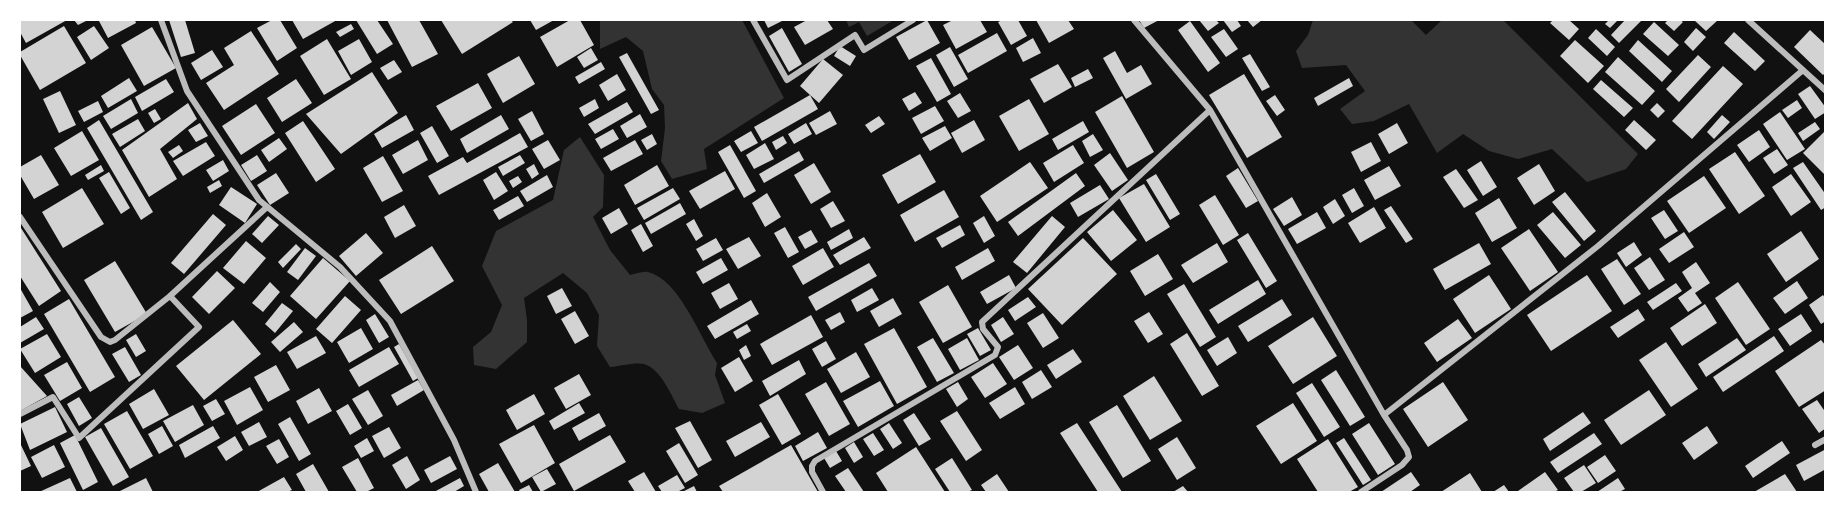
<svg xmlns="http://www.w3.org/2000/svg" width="1845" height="512" font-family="'Varela Round',sans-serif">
<rect width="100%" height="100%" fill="#111"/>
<path fill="#333" d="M 600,20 L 742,20 L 784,98 L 704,149 L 707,169 L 672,179 L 661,161 L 665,128 L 664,105 L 652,89 L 643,51 L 626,37 L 600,49 Z
M 846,20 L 894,20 L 867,36 L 859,22 L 849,27 Z
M 1313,20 L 1411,20 L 1426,35 L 1442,20 L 1503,20 L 1638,154 L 1626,169 L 1587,182 L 1552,149 L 1518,159 L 1489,151 L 1463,134 L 1437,153 L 1409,104 L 1374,121 L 1352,124 L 1340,109 L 1365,91 L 1346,65 L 1302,68 L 1296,51 L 1308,35 Z
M 580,137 L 604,175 L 603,207 L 593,217 L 610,250 L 630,275 C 635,274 643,271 648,272 C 679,279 701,339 717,363 L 715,375 L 725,403 L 702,413 L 679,409 C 671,395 661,369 644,364 C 635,362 620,366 610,367 L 597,346 L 599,315 L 587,293 L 563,273 L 524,298 L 527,320 L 527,342 L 496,369 L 474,365 L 473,347 L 491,332 L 502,305 L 482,266 L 496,231 L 553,200 L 564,150 Z"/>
<path fill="#d3d3d3" d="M 20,20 L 67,20 L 26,43 L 20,32 Z
M 74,20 L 88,20 L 78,25 Z
M 101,20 L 135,20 L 136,23 L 108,38 L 99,21 Z
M 169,20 L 185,20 L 195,53 L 181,57 Z
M 272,20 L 280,20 L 297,48 L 277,61 L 257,28 Z
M 292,20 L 337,20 L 303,39 Z
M 356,20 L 377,20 L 393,44 L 377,54 Z
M 387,20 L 419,20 L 438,54 L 412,67 Z
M 441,20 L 511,20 L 513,22 L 462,54 Z
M 530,20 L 554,20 L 536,30 Z
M 570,20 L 580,20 L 594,45 L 557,67 L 540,37 Z
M 764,20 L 784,20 L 768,28 Z
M 807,20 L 827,20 L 833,29 L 805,45 L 794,27 Z
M 927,20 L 940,43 L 909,60 L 896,37 Z
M 953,20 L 980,20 L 987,32 L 956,49 L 943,25 Z
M 1003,20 L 1018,20 L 1027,36 L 1011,45 L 998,22 Z
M 1036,20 L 1068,20 L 1074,29 L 1049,43 Z
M 1139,20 L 1159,20 L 1144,28 Z
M 1199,20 L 1216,20 L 1219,23 L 1208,31 Z
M 1223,20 L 1237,20 L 1241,26 L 1232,32 Z
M 1247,20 L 1262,20 L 1253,27 Z
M 1553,20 L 1569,20 L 1579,29 L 1569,40 L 1550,23 Z
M 1609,20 L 1618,20 L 1610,28 L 1605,24 Z
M 1625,20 L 1641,21 L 1619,43 L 1611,35 Z
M 1668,20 L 1680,20 L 1683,22 L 1674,31 L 1665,23 Z
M 1694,20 L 1718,20 L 1706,31 Z
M 1190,21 L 1220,63 L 1208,72 L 1178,30 Z
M 1654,22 L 1679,45 L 1668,56 L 1643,34 Z
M 351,24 L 354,29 L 340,37 L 336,32 Z
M 64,26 L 86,63 L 40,90 L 20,55 L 20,52 Z
M 94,26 L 109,48 L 91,60 L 77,37 Z
M 152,27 L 176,68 L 144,86 L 121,45 Z
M 782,28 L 802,64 L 789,72 L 769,36 Z
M 1696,28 L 1706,37 L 1693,51 L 1684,42 Z
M 1224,29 L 1238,49 L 1226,57 L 1211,37 Z
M 1596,29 L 1615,47 L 1607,56 L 1588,38 Z
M 1810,30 L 1826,45 L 1826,72 L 1823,75 L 1794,47 Z
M 251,31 L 279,74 L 224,110 L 206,83 L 234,65 L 224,48 Z
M 1734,32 L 1765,61 L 1755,71 L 1724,43 Z
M 997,33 L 1007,51 L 968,73 L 958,55 Z
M 1033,38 L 1041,53 L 1023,62 L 1016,48 Z
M 327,39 L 351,79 L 324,95 L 300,56 Z
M 359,39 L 372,62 L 351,75 L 338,51 Z
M 1575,40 L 1604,66 L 1588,83 L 1560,56 Z
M 1638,40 L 1672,71 L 1662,82 L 1629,51 Z
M 840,46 L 856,56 L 850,66 L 834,56 Z
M 950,47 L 968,79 L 954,87 L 936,55 Z
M 591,48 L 598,60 L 584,68 L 577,57 Z
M 212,50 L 223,67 L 201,80 L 191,63 Z
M 1115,51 L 1127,73 L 1141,65 L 1152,84 L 1126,99 L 1103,58 Z
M 627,53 L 659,110 L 651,114 L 619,57 Z
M 1250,54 L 1270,87 L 1262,91 L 1242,58 Z
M 1698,55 L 1711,67 L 1679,102 L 1666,89 Z
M 519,56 L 535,84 L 503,103 L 487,74 Z
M 1618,57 L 1655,91 L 1642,105 L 1605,72 Z
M 931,58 L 951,94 L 937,102 L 916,66 Z
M 823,59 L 843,75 L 819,103 L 800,86 Z
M 394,60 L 402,72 L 388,80 L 380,68 Z
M 601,62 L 605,69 L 579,84 L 575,77 Z
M 1058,64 L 1072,87 L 1044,103 L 1030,79 Z
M 1723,66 L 1743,84 L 1692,139 L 1672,121 Z
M 1088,69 L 1093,78 L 1075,87 L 1071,78 Z
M 372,72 L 398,113 L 341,154 L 306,114 Z
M 617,74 L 626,90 L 608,101 L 599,85 Z
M 1244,74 L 1282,137 L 1247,158 L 1209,95 Z
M 129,78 L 137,91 L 108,108 L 101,96 Z
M 1349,78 L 1353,86 L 1318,106 L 1314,98 Z
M 166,79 L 174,92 L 142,111 L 135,97 Z
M 296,79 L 312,103 L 282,122 L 267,98 Z
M 1601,80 L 1633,108 L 1624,117 L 1593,89 Z
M 478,83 L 492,108 L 451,131 L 436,106 Z
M 1810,86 L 1826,108 L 1826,112 L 1815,119 L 1798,94 Z
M 60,91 L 76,125 L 59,133 L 43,99 Z
M 915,92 L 922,103 L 909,111 L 902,99 Z
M 960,93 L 971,111 L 958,118 L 947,101 Z
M 810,95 L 818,109 L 762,141 L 754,127 Z
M 1275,95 L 1285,110 L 1277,116 L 1266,101 Z
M 1122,96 L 1154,152 L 1127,168 L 1095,112 Z
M 131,99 L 138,113 L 111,129 L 103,116 Z
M 595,99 L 599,108 L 584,117 L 579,108 Z
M 1029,99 L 1049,134 L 1019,151 L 999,116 Z
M 1797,100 L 1802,108 L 1788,118 L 1782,110 Z
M 98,101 L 103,112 L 84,122 L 78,111 Z
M 627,102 L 633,112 L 595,134 L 588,124 Z
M 188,103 L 197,119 L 160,149 L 177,179 L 149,197 L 122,150 Z
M 1657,103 L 1665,111 L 1658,118 L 1650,110 Z
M 256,104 L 275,133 L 241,155 L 222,126 Z
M 935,106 L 944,121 L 921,134 L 912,118 Z
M 155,109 L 161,119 L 154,123 L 148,113 Z
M 532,111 L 544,134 L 531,141 L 518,119 Z
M 830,111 L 837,124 L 816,135 L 809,123 Z
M 1780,112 L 1805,149 L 1787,160 L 1763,124 Z
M 640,114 L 647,127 L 627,138 L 620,126 Z
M 406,115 L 414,130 L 382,148 L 374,134 Z
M 501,115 L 509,129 L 467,153 L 460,139 Z
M 1722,115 L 1730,122 L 1714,139 L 1707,132 Z
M 879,116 L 885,124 L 871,133 L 865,125 Z
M 138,119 L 145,131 L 120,147 L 112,134 Z
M 99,120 L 153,212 L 141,220 L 87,128 Z
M 974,120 L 985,140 L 962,153 L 951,133 Z
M 1634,120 L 1656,140 L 1646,150 L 1625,130 Z
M 303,121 L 335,169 L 316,182 L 285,133 Z
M 1083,121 L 1089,132 L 1058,150 L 1052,139 Z
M 1815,122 L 1820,129 L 1803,141 L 1798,133 Z
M 200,123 L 208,136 L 196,142 L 188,130 Z
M 806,123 L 812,134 L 794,144 L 788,134 Z
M 1397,123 L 1408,143 L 1389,154 L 1378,134 Z
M 432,126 L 449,156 L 437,163 L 420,133 Z
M 945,126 L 952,138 L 930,151 L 922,138 Z
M 613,129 L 619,139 L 601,149 L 595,139 Z
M 1759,130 L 1770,147 L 1749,162 L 1737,145 Z
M 1826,130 L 1826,173 L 1824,174 L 1803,153 Z
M 82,131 L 99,160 L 71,176 L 54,148 Z
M 751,131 L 758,143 L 741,152 L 734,141 Z
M 520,133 L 528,147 L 439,195 L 428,176 L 463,157 L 467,163 Z
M 652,134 L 657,144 L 647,150 L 641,140 Z
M 1093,134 L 1103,150 L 1090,157 L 1082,141 Z
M 783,136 L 787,143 L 776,150 L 772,142 Z
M 279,138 L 287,149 L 269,162 L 261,150 Z
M 418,140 L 428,160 L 403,174 L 392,155 Z
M 548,140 L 560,160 L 544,169 L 532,149 Z
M 635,140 L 643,154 L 611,171 L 603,158 Z
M 206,142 L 215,156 L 183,176 L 173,161 Z
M 1371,142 L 1381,161 L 1361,172 L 1351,152 Z
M 765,143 L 774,159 L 754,169 L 746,155 Z
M 179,145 L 183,151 L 173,158 L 168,152 Z
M 730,145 L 756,191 L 744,198 L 718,152 Z
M 1073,145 L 1084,163 L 1054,182 L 1043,163 Z
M 1777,149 L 1788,165 L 1774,174 L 1763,158 Z
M 799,151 L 804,160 L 764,183 L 759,174 Z
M 1735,152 L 1765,196 L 1739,214 L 1709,169 Z
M 1110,153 L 1128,180 L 1112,191 L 1094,165 Z
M 920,154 L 936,182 L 898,204 L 882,175 Z
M 41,155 L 59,185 L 34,199 L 20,175 L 20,167 Z
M 257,155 L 267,171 L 251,181 L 241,165 Z
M 520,155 L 525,163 L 503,176 L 498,167 Z
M 383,156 L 403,191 L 382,202 L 363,168 Z
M 223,160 L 229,171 L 213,181 L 206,170 Z
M 1481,161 L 1497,187 L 1483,196 L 1467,170 Z
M 1030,162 L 1048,188 L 997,222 L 980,196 Z
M 1803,162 L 1826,195 L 1826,207 L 1821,210 L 1793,168 Z
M 814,163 L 831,192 L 811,204 L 794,175 Z
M 534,164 L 539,174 L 532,179 L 526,169 Z
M 1539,164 L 1555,191 L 1534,205 L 1517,178 Z
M 101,165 L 104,171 L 88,180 L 85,175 Z
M 657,165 L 669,186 L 635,205 L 624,185 Z
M 1389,166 L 1401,186 L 1375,200 L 1364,180 Z
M 1238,168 L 1258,201 L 1246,208 L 1226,176 Z
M 1456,169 L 1478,200 L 1464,208 L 1443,177 Z
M 725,171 L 735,189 L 700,209 L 689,191 Z
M 109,172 L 130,208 L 121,214 L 99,178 Z
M 496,172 L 508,191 L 494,200 L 483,180 Z
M 276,173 L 289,193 L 270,205 L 257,185 Z
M 1076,173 L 1085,186 L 1018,236 L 1008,222 Z
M 1156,174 L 1180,214 L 1170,220 L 1146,180 Z
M 1791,174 L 1811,202 L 1791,216 L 1772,187 Z
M 547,175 L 553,187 L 527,202 L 520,191 Z
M 518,176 L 522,182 L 513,188 L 509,181 Z
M 1704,176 L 1726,208 L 1689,233 L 1667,201 Z
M 219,180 L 222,186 L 210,193 L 207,187 Z
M 1144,184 L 1170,227 L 1146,242 L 1119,198 Z
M 1100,185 L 1109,199 L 1078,217 L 1070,203 Z
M 231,187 L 257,204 L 245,223 L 219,205 Z
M 82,188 L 104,224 L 63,248 L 42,212 Z
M 673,188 L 680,199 L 644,220 L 637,208 Z
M 1354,188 L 1364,206 L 1352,213 L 1342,195 Z
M 944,190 L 959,217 L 915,242 L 900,215 Z
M 1565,192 L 1596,231 L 1584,241 L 1552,202 Z
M 767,193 L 781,217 L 765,227 L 752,203 Z
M 1215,195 L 1239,235 L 1223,245 L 1199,205 Z
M 518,196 L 524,206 L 499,220 L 493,210 Z
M 1292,197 L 1302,215 L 1284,226 L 1273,209 Z
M 1499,198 L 1517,228 L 1492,242 L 1475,213 Z
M 1335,199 L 1345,216 L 1333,224 L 1323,207 Z
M 833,201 L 845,221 L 831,228 L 820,209 Z
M 680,203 L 686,214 L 651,234 L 645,223 Z
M 404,205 L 416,226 L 395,238 L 384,217 Z
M 1391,206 L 1413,239 L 1406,243 L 1384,210 Z
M 1374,207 L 1386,228 L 1360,243 L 1348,223 Z
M 619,208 L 628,224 L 611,234 L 602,218 Z
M 1113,210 L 1137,240 L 1111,261 L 1087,232 Z
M 1664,210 L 1678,231 L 1665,239 L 1651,218 Z
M 1317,212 L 1326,228 L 1297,244 L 1288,229 Z
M 1553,212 L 1581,245 L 1565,258 L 1537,225 Z
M 213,214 L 226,225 L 184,274 L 171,263 Z
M 268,216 L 279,225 L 262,243 L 252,234 Z
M 984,216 L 995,236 L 984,243 L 973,223 Z
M 1052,216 L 1065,227 L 1027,273 L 1013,262 Z
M 694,219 L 703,236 L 696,241 L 686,224 Z
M 641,224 L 653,246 L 643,252 L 631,230 Z
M 960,225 L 965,235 L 942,248 L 936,238 Z
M 785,227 L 799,252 L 788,258 L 774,233 Z
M 21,228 L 61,291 L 39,306 L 20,276 L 20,229 Z
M 849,229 L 853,238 L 831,250 L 827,242 Z
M 1529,229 L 1558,272 L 1530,291 L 1501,248 Z
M 811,230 L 818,242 L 805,249 L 798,237 Z
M 1801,231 L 1819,259 L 1786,282 L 1767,254 Z
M 1684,232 L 1694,247 L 1669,263 L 1659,249 Z
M 366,233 L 383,253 L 356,276 L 339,256 Z
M 1248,233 L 1277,281 L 1266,288 L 1237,240 Z
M 749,237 L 761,256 L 738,269 L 726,249 Z
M 864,237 L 871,248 L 840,265 L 833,255 Z
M 716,238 L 723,250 L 703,261 L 696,249 Z
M 1083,238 L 1117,274 L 1062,325 L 1028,289 Z
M 246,241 L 266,258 L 244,284 L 223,268 Z
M 1634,242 L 1642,255 L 1626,267 L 1617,253 Z
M 1217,243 L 1228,262 L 1193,283 L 1181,265 Z
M 1479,243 L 1491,264 L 1445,290 L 1433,269 Z
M 296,244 L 301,249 L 283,268 L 278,262 Z
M 432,246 L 454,281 L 401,314 L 379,280 Z
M 305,248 L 316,256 L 298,280 L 287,272 Z
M 823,248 L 834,267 L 803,285 L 792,266 Z
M 988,248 L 995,261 L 962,280 L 955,267 Z
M 1158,254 L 1173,279 L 1145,296 L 1130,271 Z
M 1650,257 L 1665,280 L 1649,290 L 1634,268 Z
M 323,258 L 350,281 L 316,319 L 290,296 Z
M 721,258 L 728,270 L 703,284 L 696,272 Z
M 1617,259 L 1641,294 L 1624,305 L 1601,269 Z
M 115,261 L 147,314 L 115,332 L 84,280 Z
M 1696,262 L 1710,283 L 1695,293 L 1702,303 L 1688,312 L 1678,298 L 1692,288 L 1682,272 Z
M 869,263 L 877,276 L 816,311 L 808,297 Z
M 217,271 L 235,288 L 209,314 L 192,297 Z
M 1009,275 L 1016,288 L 987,304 L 980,292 Z
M 1489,275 L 1511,309 L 1475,333 L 1453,299 Z
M 1587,275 L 1612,311 L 1551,351 L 1527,315 Z
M 1258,280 L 1266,294 L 1218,324 L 1209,310 Z
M 1797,281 L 1808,298 L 1785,314 L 1773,298 Z
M 270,282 L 280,292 L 263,312 L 252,303 Z
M 1738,282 L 1770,329 L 1746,345 L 1715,298 Z
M 729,283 L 738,299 L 720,309 L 711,293 Z
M 1676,283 L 1682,291 L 1653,310 L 1647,302 Z
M 1184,284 L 1216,337 L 1200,347 L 1167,294 Z
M 948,285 L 972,327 L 943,343 L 919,302 Z
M 20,288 L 33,311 L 20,318 Z
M 562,288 L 572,306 L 556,314 L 547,296 Z
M 872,288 L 879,300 L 857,312 L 851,300 Z
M 1823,295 L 1826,299 L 1826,321 L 1821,324 L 1809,305 Z
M 345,296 L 361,310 L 332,343 L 316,329 Z
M 1028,297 L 1036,307 L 1015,321 L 1008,310 Z
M 893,298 L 902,314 L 879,327 L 870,311 Z
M 69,299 L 115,377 L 90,392 L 44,314 Z
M 1282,299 L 1292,315 L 1248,342 L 1238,326 Z
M 751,300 L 759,314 L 715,339 L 707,326 Z
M 282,303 L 293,311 L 275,333 L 265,324 Z
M 1705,304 L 1717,323 L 1682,346 L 1670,328 Z
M 1638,309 L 1645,320 L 1618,338 L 1610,327 Z
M 575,311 L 589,336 L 575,344 L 561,319 Z
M 840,312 L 845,322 L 831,330 L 825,320 Z
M 1149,312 L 1163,334 L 1148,343 L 1134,321 Z
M 1043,313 L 1059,338 L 1043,348 L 1027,323 Z
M 375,314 L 389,337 L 379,343 L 366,320 Z
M 1801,314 L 1812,331 L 1790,346 L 1778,329 Z
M 811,315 L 823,337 L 772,365 L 760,344 Z
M 36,317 L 44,329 L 20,343 L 20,327 Z
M 1003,317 L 1014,334 L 1001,342 L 991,325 Z
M 1313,317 L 1337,356 L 1293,384 L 1268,346 Z
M 1458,319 L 1472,338 L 1437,362 L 1424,343 Z
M 233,320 L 261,354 L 204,400 L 176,366 Z
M 294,322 L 303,332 L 280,352 L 271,342 Z
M 747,324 L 751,331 L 737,339 L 733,332 Z
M 361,328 L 373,349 L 349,363 L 337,342 Z
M 894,328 L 927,387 L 897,404 L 864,344 Z
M 978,328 L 991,350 L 980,356 L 967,334 Z
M 1187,333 L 1219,386 L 1202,396 L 1170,344 Z
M 47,334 L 61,357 L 35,373 L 20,349 Z
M 136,334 L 146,351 L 136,357 L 126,340 Z
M 316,336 L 326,353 L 297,369 L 287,352 Z
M 1774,336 L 1784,351 L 1723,392 L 1713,377 Z
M 1228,337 L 1237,353 L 1217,366 L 1207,350 Z
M 933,338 L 954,373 L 937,382 L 917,347 Z
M 967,338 L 979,360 L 960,370 L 948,349 Z
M 1737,338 L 1746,350 L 1706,377 L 1698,364 Z
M 1821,340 L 1826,346 L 1826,390 L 1799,407 L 1775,371 Z
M 826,341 L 836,359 L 822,367 L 812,349 Z
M 1666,342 L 1698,389 L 1671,407 L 1639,360 Z
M 399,344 L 418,378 L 413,381 L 394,347 Z
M 746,345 L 751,356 L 744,360 L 739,350 Z
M 1018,345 L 1033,368 L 1014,380 L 999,357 Z
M 125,347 L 141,375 L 129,382 L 112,354 Z
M 389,347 L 399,364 L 359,387 L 349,370 Z
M 1073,349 L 1082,362 L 1056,379 L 1047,365 Z
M 856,352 L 870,377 L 841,393 L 827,369 Z
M 739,357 L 753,381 L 735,392 L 721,368 Z
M 799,360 L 806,374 L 770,396 L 762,381 Z
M 67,362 L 82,388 L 60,401 L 44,375 Z
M 993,363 L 1007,384 L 985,398 L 971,377 Z
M 276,365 L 290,390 L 268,402 L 254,377 Z
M 20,366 L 47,396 L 20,411 Z
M 1041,370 L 1052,387 L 1032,399 L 1022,382 Z
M 1336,370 L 1365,417 L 1350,426 L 1321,380 Z
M 579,374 L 591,395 L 566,409 L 554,388 Z
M 1154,376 L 1182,421 L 1150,440 L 1123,396 Z
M 418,380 L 424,390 L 397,406 L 391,395 Z
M 880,381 L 894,406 L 858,427 L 843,401 Z
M 826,382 L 850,424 L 829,436 L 805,394 Z
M 958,382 L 968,399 L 957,407 L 946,389 Z
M 1443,382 L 1468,420 L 1428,447 L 1403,409 Z
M 1312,383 L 1340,427 L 1324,437 L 1296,393 Z
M 250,387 L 263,410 L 237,425 L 224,401 Z
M 1015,387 L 1025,404 L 1000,419 L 989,403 Z
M 319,388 L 332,411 L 308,424 L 296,401 Z
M 154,389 L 169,415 L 143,429 L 129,404 Z
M 368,390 L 383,416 L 368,425 L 352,399 Z
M 1649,390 L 1666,415 L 1621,445 L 1604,420 Z
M 534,394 L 545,414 L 517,430 L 506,410 Z
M 778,394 L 801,434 L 782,445 L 759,405 Z
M 79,397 L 92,418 L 79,426 L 67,404 Z
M 216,399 L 225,414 L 212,421 L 203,406 Z
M 1817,400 L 1826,413 L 1826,428 L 1819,433 L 1802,409 Z
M 579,403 L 585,413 L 554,430 L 549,421 Z
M 1293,403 L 1317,441 L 1281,464 L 1256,426 Z
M 348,404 L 362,428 L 350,435 L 336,411 Z
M 193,405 L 204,425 L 175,442 L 163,421 Z
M 1117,405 L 1151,461 L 1123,478 L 1089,422 Z
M 55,407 L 67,432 L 30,450 L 20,424 Z
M 127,411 L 153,456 L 130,469 L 104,424 Z
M 957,411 L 982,450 L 966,461 L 940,421 Z
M 1583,412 L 1591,423 L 1550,451 L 1543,439 Z
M 599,413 L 606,426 L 579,441 L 572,428 Z
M 914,413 L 931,439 L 919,446 L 903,420 Z
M 290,417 L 311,454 L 299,461 L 278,424 Z
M 690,421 L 712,460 L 698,468 L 675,428 Z
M 259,422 L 267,437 L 249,446 L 241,432 Z
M 761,422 L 770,437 L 735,457 L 726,441 Z
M 889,423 L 902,443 L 893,449 L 880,429 Z
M 1077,423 L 1122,492 L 1098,492 L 1060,433 Z
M 1369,423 L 1395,464 L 1378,475 L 1352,434 Z
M 534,425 L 555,463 L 521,483 L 499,444 Z
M 162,426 L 173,446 L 159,454 L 148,434 Z
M 213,426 L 220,438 L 185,458 L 179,445 Z
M 1707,426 L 1718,443 L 1694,460 L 1682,443 Z
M 389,427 L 401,448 L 384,458 L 372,436 Z
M 101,428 L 129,477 L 113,486 L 85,437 Z
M 818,432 L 827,448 L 803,461 L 795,446 Z
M 873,433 L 884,450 L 874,456 L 863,439 Z
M 1594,433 L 1602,444 L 1558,473 L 1550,462 Z
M 75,435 L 98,482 L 83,490 L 60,443 Z
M 610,435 L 626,462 L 574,491 L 559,464 Z
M 235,436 L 243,450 L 226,461 L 217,447 Z
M 1177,437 L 1196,468 L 1177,480 L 1158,449 Z
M 367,438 L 374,451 L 361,458 L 354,446 Z
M 1344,438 L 1371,480 L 1363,485 L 1336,443 Z
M 279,439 L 289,457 L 277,464 L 266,446 Z
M 1328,439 L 1358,487 L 1349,492 L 1318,492 L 1297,459 Z
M 1782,441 L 1790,453 L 1753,478 L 1745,466 Z
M 854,442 L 863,457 L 854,463 L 845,448 Z
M 20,443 L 31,466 L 20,471 Z
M 679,443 L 698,475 L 685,483 L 666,451 Z
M 54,445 L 65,467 L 42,478 L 31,457 Z
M 791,445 L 818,492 L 723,492 L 719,486 Z
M 916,447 L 945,492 L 888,492 L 876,473 Z
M 1826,449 L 1826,469 L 1804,481 L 1796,465 Z
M 836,451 L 842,461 L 830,468 L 824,458 Z
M 1605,455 L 1616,471 L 1598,483 L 1587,467 Z
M 407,456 L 420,480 L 406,489 L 392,465 Z
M 450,456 L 457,469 L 431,483 L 424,470 Z
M 358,458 L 374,488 L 366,492 L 357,492 L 342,467 Z
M 952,458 L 972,490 L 967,492 L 950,492 L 935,469 Z
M 498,463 L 515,492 L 489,492 L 479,474 Z
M 313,464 L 329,492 L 306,492 L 296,474 Z
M 1584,465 L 1596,483 L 1581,492 L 1574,492 L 1564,478 Z
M 848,468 L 864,492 L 846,492 L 835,476 Z
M 547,469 L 556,484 L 541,492 L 532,477 Z
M 644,472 L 656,492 L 635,492 L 628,481 Z
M 1411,472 L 1420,485 L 1410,492 L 1381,492 Z
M 1545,472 L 1558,490 L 1554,492 L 1519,492 L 1518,491 Z
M 1470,473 L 1482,492 L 1441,492 Z
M 997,474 L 1009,492 L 986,492 L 981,485 Z
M 1785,474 L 1797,492 L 1754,492 Z
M 677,475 L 685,488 L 677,492 L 662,492 L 658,486 Z
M 284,477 L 292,490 L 287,492 L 257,492 Z
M 70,478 L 77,492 L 39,492 Z
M 146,478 L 153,492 L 118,492 Z
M 460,478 L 464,486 L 454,492 L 434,492 Z
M 1618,478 L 1625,489 L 1619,492 L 1597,492 Z
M 529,485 L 533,492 L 520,492 L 519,490 Z
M 1504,485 L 1509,492 L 1493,492 Z
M 694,486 L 697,492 L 682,492 Z
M 1183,486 L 1188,492 L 1173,492 Z"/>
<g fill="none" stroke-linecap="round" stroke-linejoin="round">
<path stroke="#bcbcbc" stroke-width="6" d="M 161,20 L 187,91 L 259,200 L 340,267 L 390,321 L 454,440 L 476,492
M 753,20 L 787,80 L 855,35 L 864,50 L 913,20
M 1748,20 L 1826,91
M 1210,110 L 1384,415 L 1407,450 L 1409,457 L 1402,465 L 1361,492
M 20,217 L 101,337 L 110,342 L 115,340 L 170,296 L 267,207
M 20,414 L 53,397 L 79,438 L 199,327 L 170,296
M 1384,415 L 1598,246 L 1803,70
M 1815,445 L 1826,439
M 823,492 L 812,472 L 812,466 L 815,461 L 995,355 L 998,347 L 983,329 L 982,322 L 1210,110 L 1134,20"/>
</g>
<rect width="1845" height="512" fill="none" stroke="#ffffff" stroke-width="42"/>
</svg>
